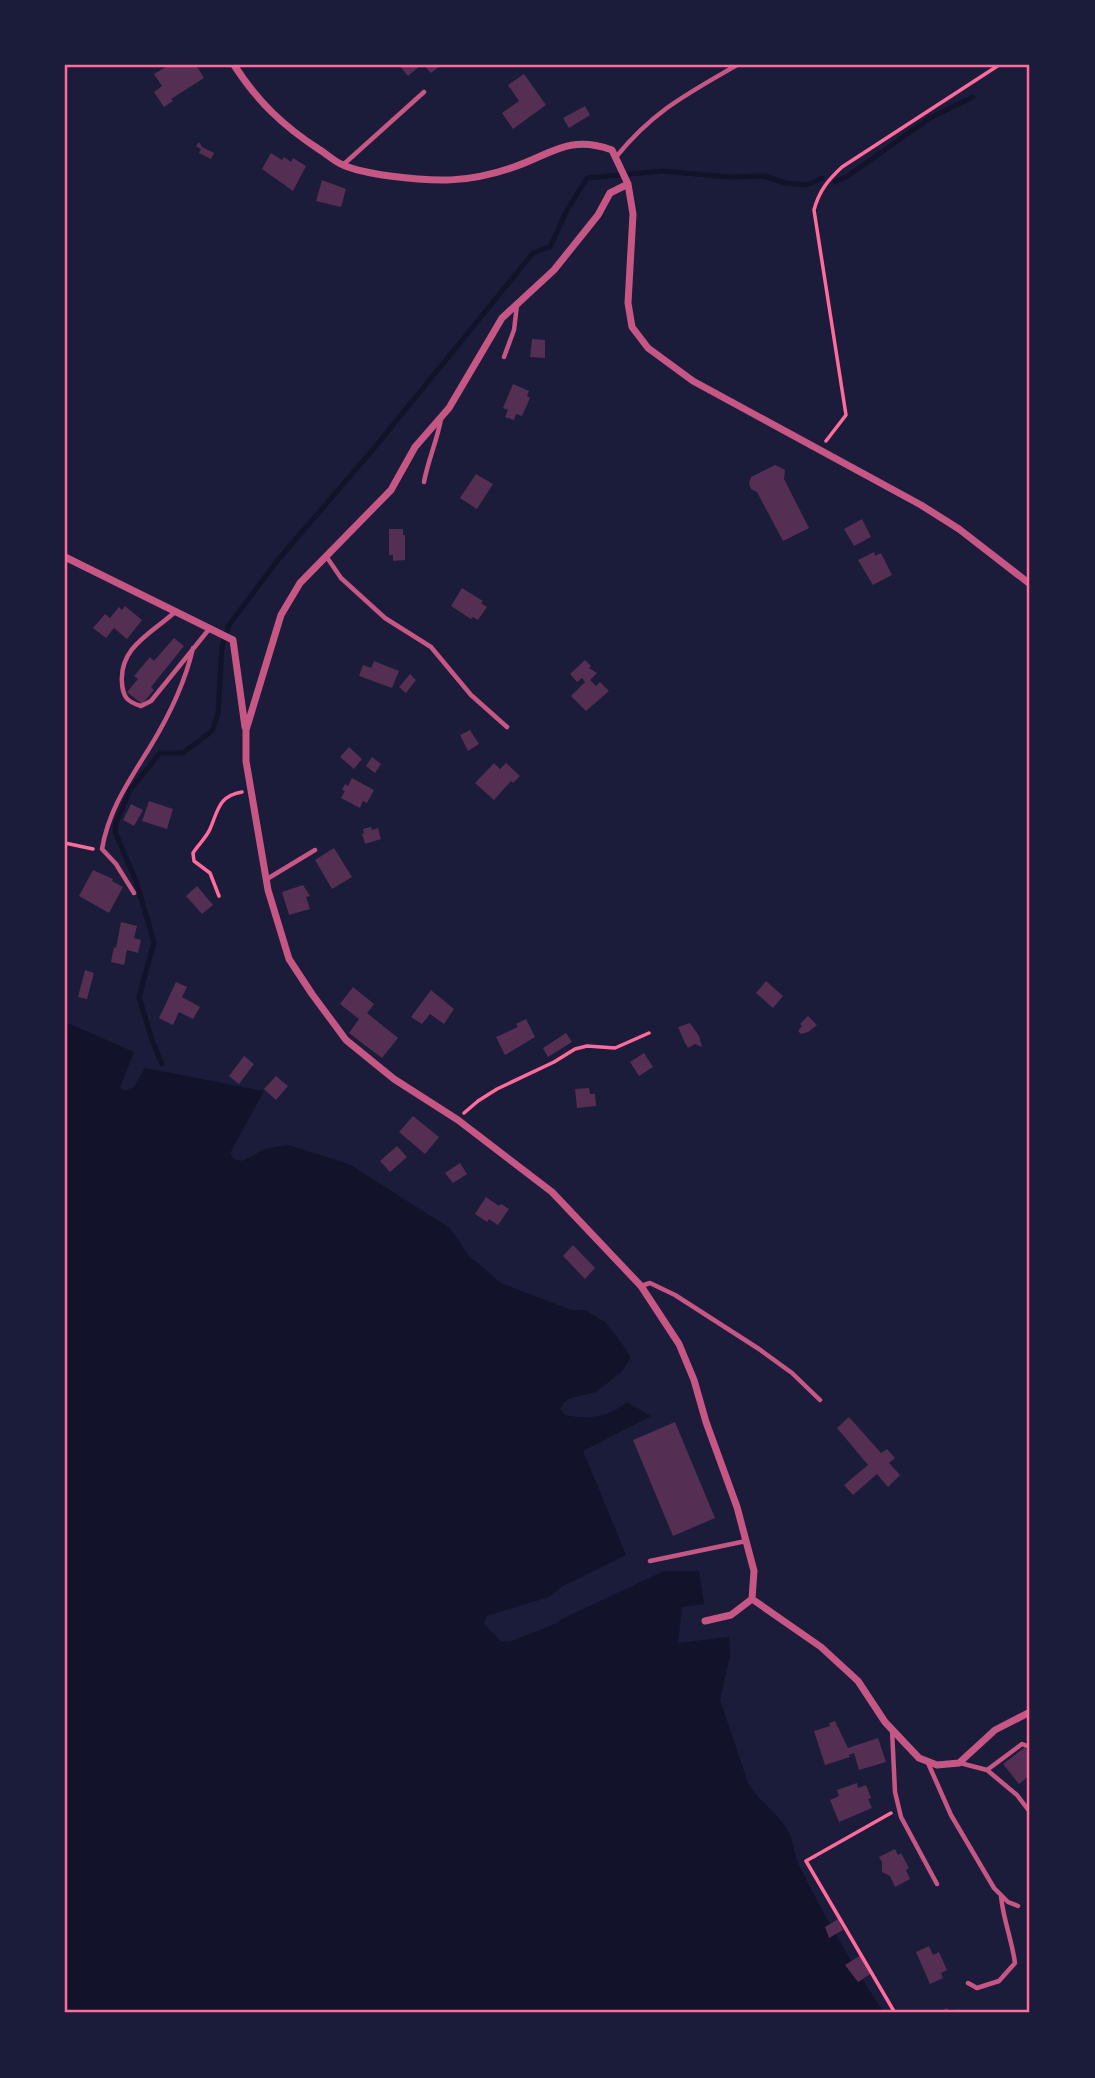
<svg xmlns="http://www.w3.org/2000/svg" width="1095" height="2078" font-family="'PT Sans',sans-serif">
<rect width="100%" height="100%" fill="#1b1b3a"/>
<path fill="#12122b" d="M 65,1022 L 134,1052 L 120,1087 L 124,1091 L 134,1087 L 145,1068 L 264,1091 L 230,1153 L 234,1159 L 242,1161 L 265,1149 L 288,1145 L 349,1164 L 451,1229 L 468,1255 L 501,1283 L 571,1310 L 585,1310 L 605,1322 L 623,1345 L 630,1356 L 629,1361 L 621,1372 L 596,1392 L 571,1398 L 564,1402 L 560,1409 L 565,1415 C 588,1420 608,1418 627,1402 L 651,1416 L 583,1451 L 626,1555 L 561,1587 L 549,1597 L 486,1616 L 484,1624 L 501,1641 L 509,1642 L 555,1624 L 562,1619 L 664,1571 L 699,1571 L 704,1604 L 682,1607 L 678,1643 L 729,1637 L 730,1656 L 720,1700 L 748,1783 C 759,1802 779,1813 789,1833 C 794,1842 794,1854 798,1863 C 823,1915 853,1965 884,2013 L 65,2013 Z"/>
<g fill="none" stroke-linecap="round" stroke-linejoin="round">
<path stroke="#12122b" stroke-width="5" d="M 835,182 L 848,176 L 930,118 L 973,97
M 162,1064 L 152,1040 L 139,997 L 154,942 L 136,881 L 115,832 L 116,823 L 130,790 L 160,753 L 183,753 L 212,731 L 218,714 L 222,646 L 229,625 L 277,561 L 375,447 L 533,253 L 550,247 L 567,210 L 587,178 L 663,171 L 729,177 L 764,176 L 786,183 L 807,185 L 822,178"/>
</g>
<path fill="#542f53" d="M 169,65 L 196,65 L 204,78 L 171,99 L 173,101 L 164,107 L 154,92 L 162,86 L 154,74 Z
M 399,65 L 421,65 L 408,76 Z
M 424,65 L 441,65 L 431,73 Z
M 524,74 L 546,105 L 513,129 L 502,113 L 519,101 L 508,85 Z
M 585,106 L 590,115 L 569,128 L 563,118 Z
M 199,142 L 202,147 L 214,153 L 211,159 L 199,153 L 201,149 L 196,146 Z
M 271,153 L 282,160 L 284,157 L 291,162 L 293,158 L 306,166 L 293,191 L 262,169 Z
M 322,180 L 346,189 L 341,207 L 316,201 Z
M 532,339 L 545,340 L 545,358 L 530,357 Z
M 513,384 L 529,391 L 527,396 L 530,398 L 522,416 L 516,414 L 514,420 L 505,417 L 508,410 L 503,408 Z
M 775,465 L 785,470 L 784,479 L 809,528 L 783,541 L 757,492 L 751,489 L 749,483 L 751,477 Z
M 476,474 L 493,484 L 477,509 L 460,498 Z
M 862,519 L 871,537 L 854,546 L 844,529 Z
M 389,529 L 403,529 L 403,535 L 405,535 L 405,560 L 393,561 L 393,555 L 389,555 Z
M 874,552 L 875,556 L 881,553 L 892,575 L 873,585 L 858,560 Z
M 462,588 L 483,601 L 481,603 L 487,607 L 478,620 L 473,617 L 471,619 L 451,606 Z
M 125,606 L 142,620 L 127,639 L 114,628 L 106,638 L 93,628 L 105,614 L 110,618 L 119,607 L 122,610 Z
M 174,638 L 184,646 L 151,687 L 154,690 L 142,704 L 127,692 L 138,679 L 134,676 L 150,657 L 154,661 Z
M 585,660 L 591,666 L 589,668 L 597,673 L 590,680 L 596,686 L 600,682 L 609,691 L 586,711 L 571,696 L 585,682 L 582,678 L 577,682 L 570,674 Z
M 374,661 L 399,671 L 392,688 L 359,676 L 363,665 L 371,668 Z
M 410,674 L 416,680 L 406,693 L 399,687 Z
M 470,730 L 479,744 L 468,751 L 460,735 Z
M 349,747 L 362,759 L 354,769 L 340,757 Z
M 372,757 L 381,764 L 375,773 L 366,766 Z
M 494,763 L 500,769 L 506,763 L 520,776 L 513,783 L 511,781 L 494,800 L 475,783 Z
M 352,778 L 374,790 L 367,803 L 363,801 L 360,808 L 341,798 L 345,791 L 342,790 L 345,784 L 348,786 Z
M 149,801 L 173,809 L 167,829 L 142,821 Z
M 131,804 L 143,810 L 134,826 L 123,820 Z
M 371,827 L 372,830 L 378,828 L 381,839 L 365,844 L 362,834 L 364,833 L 363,829 Z
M 334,848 L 352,877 L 332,889 L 315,860 Z
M 93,870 L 113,879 L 112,881 L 123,887 L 109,913 L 79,896 Z
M 303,885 L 310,896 L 306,897 L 310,909 L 289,915 L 282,892 Z
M 197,886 L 213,905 L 202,914 L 186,896 Z
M 121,922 L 137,926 L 134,938 L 141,940 L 138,953 L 127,950 L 124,965 L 111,962 L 114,947 L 116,948 Z
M 85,970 L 94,973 L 87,999 L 78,997 Z
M 766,981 L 783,996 L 773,1008 L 756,993 Z
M 176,982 L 187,987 L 182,997 L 200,1007 L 193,1019 L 179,1012 L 173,1025 L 159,1018 Z
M 353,987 L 374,1004 L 367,1013 L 398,1038 L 382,1058 L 349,1033 L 359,1019 L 340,1004 Z
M 431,990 L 454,1009 L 444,1024 L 430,1014 L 422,1024 L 411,1017 Z
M 808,1016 L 817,1025 L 808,1032 L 801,1034 L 798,1031 L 802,1026 L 800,1024 Z
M 526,1019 L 535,1037 L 505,1055 L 496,1037 L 518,1027 L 516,1024 Z
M 690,1023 L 699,1036 L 702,1047 L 695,1044 L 688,1048 L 685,1043 L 678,1027 Z
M 566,1033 L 572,1042 L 548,1057 L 543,1048 Z
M 644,1053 L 653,1067 L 639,1076 L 630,1062 Z
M 244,1056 L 254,1064 L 239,1084 L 229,1076 Z
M 276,1076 L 288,1086 L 276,1100 L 264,1089 Z
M 589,1088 L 590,1094 L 595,1094 L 596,1106 L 577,1108 L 575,1089 Z
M 413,1116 L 439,1137 L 425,1154 L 399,1132 Z
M 397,1146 L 407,1157 L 390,1172 L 380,1161 Z
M 460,1163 L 467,1174 L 453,1183 L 445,1173 Z
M 486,1197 L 499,1206 L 501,1204 L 509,1209 L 498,1225 L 489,1219 L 487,1222 L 475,1214 Z
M 573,1245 L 595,1268 L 585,1279 L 563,1256 Z
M 849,1417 L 881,1453 L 887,1449 L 895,1458 L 889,1463 L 900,1475 L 888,1487 L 877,1474 L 853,1495 L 844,1485 L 868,1465 L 837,1428 Z
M 675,1422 L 715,1518 L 673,1536 L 633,1440 Z
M 835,1721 L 848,1748 L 878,1738 L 886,1762 L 859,1770 L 854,1753 L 849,1755 L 850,1757 L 825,1765 L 814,1731 L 830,1726 L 829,1723 Z
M 1025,1747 L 1030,1754 L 1030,1775 L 1019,1784 L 1003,1764 Z
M 857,1783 L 858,1788 L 866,1785 L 871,1798 L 868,1799 L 872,1808 L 839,1822 L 830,1800 L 839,1796 L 837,1790 Z
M 895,1849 L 898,1855 L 901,1853 L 909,1868 L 906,1870 L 910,1879 L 895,1887 L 890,1876 L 882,1872 L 882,1862 L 879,1857 Z
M 838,1919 L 843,1930 L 829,1938 L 825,1927 Z
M 929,1946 L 933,1955 L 939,1952 L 947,1970 L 941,1973 L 943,1978 L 930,1984 L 916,1952 Z
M 861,1955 L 872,1973 L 858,1982 L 845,1965 Z
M 947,2008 L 950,2013 L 958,2009 L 960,2013 L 937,2013 Z"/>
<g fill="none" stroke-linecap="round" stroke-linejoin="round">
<path stroke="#ff6b9d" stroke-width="3.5" d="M 826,441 L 846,415 L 814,210 C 819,191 828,180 842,167 L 999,65
M 65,843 L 93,849
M 219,896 L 210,873 L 194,861 L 193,853 C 198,845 206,838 210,829 C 218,811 218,796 242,792
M 464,1113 L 478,1101 L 497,1089 L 554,1062 L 575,1049 L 587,1046 L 615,1048 L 649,1033
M 891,1813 L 806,1861 L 895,2013"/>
<path stroke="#c65784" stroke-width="4.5" d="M 616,157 C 653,111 687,94 737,65
M 344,164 L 424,92
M 504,357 L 514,330 L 517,305
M 424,482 C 428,460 437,441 441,419
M 326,556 L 341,578 L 385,618 L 431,647 L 471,695 L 507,727
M 175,612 C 152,633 119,647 122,683 C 123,698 128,702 141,706 L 151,701 L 210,628
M 267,879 L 315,850
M 134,893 L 116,864 L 102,849 C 109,809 129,781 150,747 C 169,716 185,683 193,648
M 641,1286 L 650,1283 L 675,1295 L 759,1349 L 792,1373 L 820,1400
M 650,1561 L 746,1541
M 892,1730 L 895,1792 L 901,1817 L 937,1884
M 928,1763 L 951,1815 L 994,1888 L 1008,1902 L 1018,1906
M 960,1763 L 987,1770 L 1017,1795 L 1030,1812
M 987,1770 L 1022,1744 L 1030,1747
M 968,1983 L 977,1988 L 999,1981 L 1015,1963 C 1012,1940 1003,1919 1001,1896"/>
<path stroke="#c65784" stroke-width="7" d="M 234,65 C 258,102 283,126 320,150 C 328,155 335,162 343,165 C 357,171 375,174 390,176 C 435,182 467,183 511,168 C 551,155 568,134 612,150 L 628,184 L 610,193 L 598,215 L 554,270 L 502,318 L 449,408 L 415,447 L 391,490 L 300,583 L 281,615 L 246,730 L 246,761 L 268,890 L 289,959 L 312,994 L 346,1040 L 394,1079 L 458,1120 L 552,1192 L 641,1286 L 679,1344 L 694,1380 L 706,1422 L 737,1507 L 754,1571 L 752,1599 L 731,1615 L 705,1621
M 628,184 L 633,214 L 628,303 L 632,327 L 648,348 L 693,381 L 921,505 L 959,529 L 1030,584
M 65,557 L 233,640 L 245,727
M 752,1599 L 821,1647 L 858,1681 L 885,1722 L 919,1758 L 937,1765 L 959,1763 L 995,1730 L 1030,1712"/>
</g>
<rect width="1095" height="2078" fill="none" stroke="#1b1b3a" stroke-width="133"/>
<rect x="66" y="66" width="962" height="1945" fill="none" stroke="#ff6b9d" stroke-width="2.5"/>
</svg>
